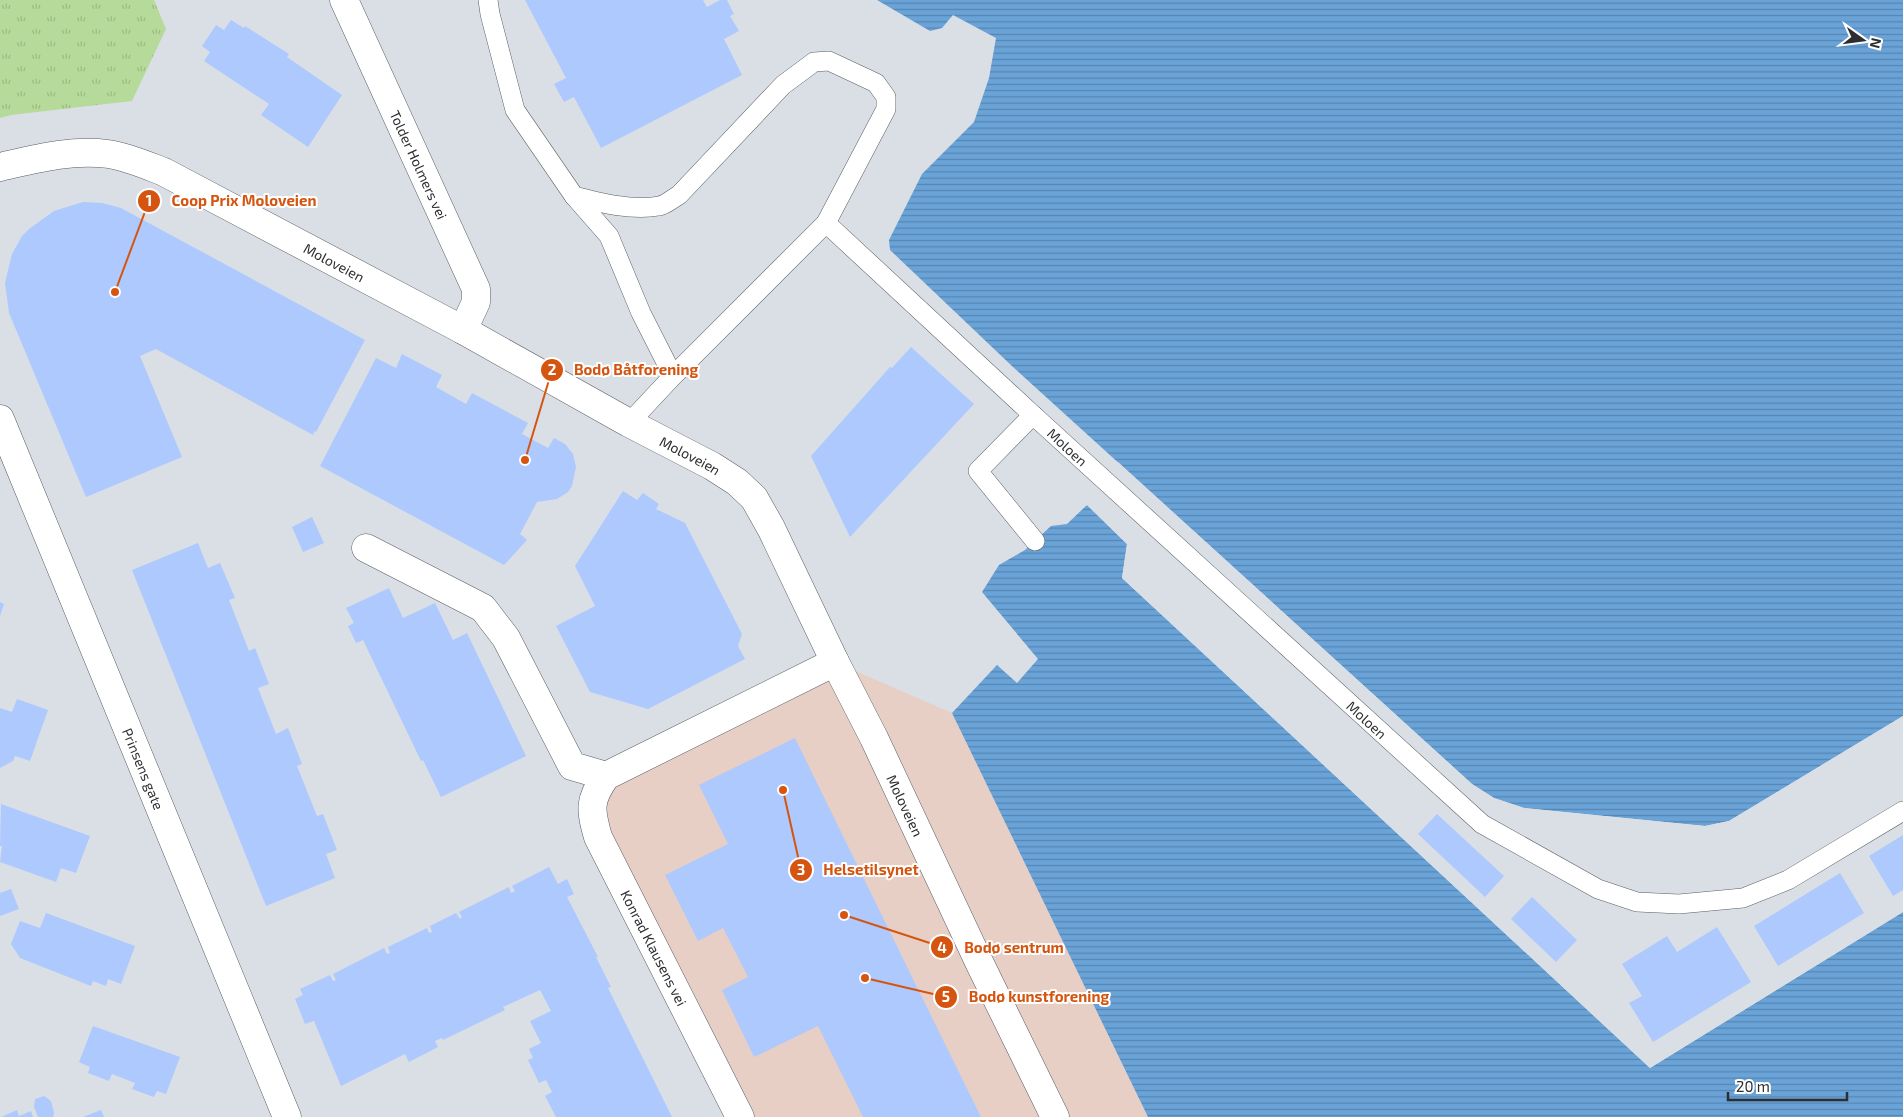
<svg xmlns="http://www.w3.org/2000/svg" width="1903" height="1117" font-family="'Exo 2',sans-serif">
<defs>
<pattern id="park-tufts" width="24" height="20" patternUnits="userSpaceOnUse" patternTransform="scale(1.25)"><rect width="24" height="20" fill="#b6da99"/><path d="M3 7l-1-3M5 7V3M7 7l1-3M15 17l-1-3M17 17v-4M19 17l1-3" fill="none" stroke="#9dbb84"/></pattern>
<pattern id="water-rules" width="6" height="5" patternUnits="userSpaceOnUse" patternTransform="scale(1.25)"><rect width="6" height="5" fill="#6aa3d8"/><path d="M0 2.5h6" fill="none" stroke="#5785b0"/></pattern>
</defs>
<rect width="100%" height="100%" fill="#dadfe6"/>
<path fill="#e7cfc6" d="M 835,662 L 952,713 L 1148,1117 L 740,1117 L 598,837 L 595,792 Z"/>
<path fill="url(#park-tufts)" d="M 0,0 L 154,0 L 166,29 L 132,101 L 11,115 L 0,118 Z"/>
<path fill="url(#water-rules)" d="M 877,0 L 1903,0 L 1903,716 L 1729,821 L 1705,826 L 1524,808 L 1494,798 L 1472,784 L 1013,367 L 890,250 L 889,240 L 922,174 L 974,122 L 989,78 L 996,38 L 953,15 L 942,28 L 930,31 Z
M 1087,505 L 1127,544 L 1122,578 L 1650,1068 L 1903,912 L 1903,1117 L 1148,1117 L 952,713 L 997,665 L 1017,683 L 1038,659 L 982,592 L 999,565 L 1025,550 L 1051,526 L 1067,524 Z"/>
<path fill="#dadfe6" d="M 1118,462 L 1472,784 L 1494,798 L 1524,808 L 1705,826 L 1729,821 L 1903,716 L 1903,719 L 1729,823 L 1704,828 L 1523,811 L 1493,800 L 1470,786 L 1116,464 Z
M 1089,503 L 1129,543 L 1124,577 L 1651,1065 L 1903,910 L 1903,912 L 1650,1068 L 1122,578 L 1127,544 L 1087,505 Z"/>
<path fill="#adc9fd" d="M 525,0 L 703,0 L 707,7 L 720,0 L 727,0 L 734,14 L 730,16 L 739,31 L 724,39 L 742,75 L 601,148 L 574,97 L 564,102 L 554,84 L 566,78 Z
M 231,20 L 244,28 L 245,26 L 289,54 L 287,57 L 342,95 L 308,147 L 261,115 L 269,104 L 204,61 L 210,52 L 202,46 L 216,25 L 224,30 Z
M 83,202 L 102,203 L 121,208 L 365,340 L 316,432 L 314,431 L 313,435 L 156,349 L 140,356 L 182,457 L 86,497 L 9,313 L 5,283 L 12,254 L 22,236 L 29,229 L 54,211 Z
M 911,347 L 974,404 L 850,537 L 811,456 L 890,367 L 892,368 Z
M 402,354 L 442,375 L 436,387 L 466,404 L 472,393 L 528,423 L 522,434 L 548,448 L 554,438 L 565,444 L 573,454 L 576,467 L 572,486 L 568,492 L 557,499 L 537,502 L 520,534 L 527,540 L 504,565 L 320,466 L 376,358 L 396,368 Z
M 623,491 L 637,500 L 643,493 L 659,504 L 656,509 L 685,523 L 742,634 L 738,646 L 745,659 L 648,709 L 590,692 L 556,626 L 595,606 L 575,566 Z
M 312,517 L 324,543 L 303,552 L 292,527 Z
M 198,543 L 208,568 L 220,563 L 235,598 L 229,600 L 249,651 L 255,648 L 269,684 L 258,688 L 276,734 L 288,728 L 302,764 L 297,766 L 317,816 L 323,814 L 337,850 L 326,854 L 335,878 L 266,906 L 132,570 Z
M 389,588 L 403,618 L 435,603 L 453,640 L 467,633 L 526,756 L 441,797 L 423,760 L 421,761 L 363,640 L 356,643 L 348,626 L 354,623 L 346,608 Z
M 0,602 L 4,604 L 0,616 Z
M 17,699 L 48,710 L 30,761 L 15,756 L 13,761 L 0,768 L 0,708 L 12,712 Z
M 795,738 L 913,979 L 981,1117 L 863,1117 L 818,1026 L 754,1057 L 722,990 L 748,977 L 723,928 L 698,941 L 665,875 L 728,844 L 699,785 Z
M 1,804 L 90,836 L 76,873 L 61,868 L 56,882 L 0,862 L 2,846 L 0,846 Z
M 1437,814 L 1504,876 L 1485,897 L 1418,834 Z
M 1903,835 L 1903,890 L 1893,896 L 1869,856 Z
M 549,867 L 558,884 L 567,879 L 574,894 L 567,897 L 598,957 L 596,957 L 611,987 L 608,988 L 672,1117 L 556,1117 L 545,1096 L 552,1092 L 546,1080 L 539,1083 L 528,1060 L 533,1058 L 529,1049 L 541,1043 L 530,1021 L 551,1011 L 540,990 L 503,1007 L 505,1010 L 443,1040 L 442,1038 L 435,1041 L 438,1047 L 409,1062 L 405,1054 L 341,1086 L 314,1021 L 305,1024 L 295,999 L 303,995 L 300,989 L 330,975 L 333,981 L 336,980 L 333,974 L 384,948 L 387,954 L 390,953 L 388,947 L 427,928 L 429,933 L 432,932 L 430,926 L 456,913 L 460,919 L 462,917 L 459,912 L 509,887 L 511,893 L 515,891 L 512,886 Z
M 1840,873 L 1864,913 L 1778,966 L 1754,926 Z
M 11,889 L 19,909 L 0,916 L 0,893 Z
M 1532,897 L 1577,940 L 1556,962 L 1511,919 Z
M 46,913 L 135,946 L 121,984 L 108,979 L 106,986 L 93,981 L 91,986 L 20,958 L 11,944 L 20,921 L 40,928 Z
M 1717,927 L 1751,982 L 1653,1042 L 1629,1003 L 1642,996 L 1622,964 L 1667,936 L 1677,952 Z
M 93,1026 L 180,1057 L 166,1094 L 157,1091 L 154,1097 L 132,1089 L 135,1083 L 112,1074 L 109,1081 L 88,1073 L 90,1067 L 79,1062 Z
M 44,1096 L 51,1101 L 54,1113 L 53,1117 L 38,1117 L 34,1107 L 35,1099 Z
M 17,1110 L 19,1116 L 31,1111 L 33,1117 L 1,1117 Z
M 101,1110 L 104,1117 L 83,1117 Z"/>
<g fill="none" stroke-linecap="round" stroke-linejoin="round">
<defs>
<g id="lane">
<path d="M 488,0 L 490,14 L 515,110 L 574,196 C 601,203 632,211 659,206 C 666,205 673,198 679,195 L 783,85 L 814,62 L 829,61 L 876,83 L 886,97 L 886,109 L 826,223"/>
<path d="M 574,196 L 609,236 L 641,313 L 673,376"/>
<path d="M 1033,415 L 978,471 L 1035,541"/>
<path id="s1" d="M 629,423 L 673,376 L 826,223 L 1033,415 L 1482,824 L 1598,889 L 1637,902 L 1679,904 L 1743,898 L 1788,880 L 1903,811"/>
</g>
<g id="street">
<path id="s2" d="M 344,0 L 476,289 L 476,302 L 463,330"/>
<path id="s3" d="M 0,167 C 35,159 72,149 108,154 C 128,157 146,165 164,172 L 463,330 L 629,423 L 712,466 L 737,482 L 754,498 L 771,528 L 835,662 L 874,738 L 980,964 L 1055,1117"/>
<path id="s4" d="M 0,419 L 287,1117"/>
<path d="M 366,548 L 483,608 L 506,638 L 572,766 L 606,776"/>
<path d="M 740,1117 L 598,837 C 590,809 589,800 606,776 L 835,662"/>
</g>
</defs>
<use href="#lane" stroke="#5a5e64" stroke-width="20"/>
<use href="#street" stroke="#5a5e64" stroke-width="29"/>
<use href="#lane" stroke="#fff" stroke-width="19"/>
<use href="#street" stroke="#fff" stroke-width="28"/>
</g>
<g text-anchor="middle" dominant-baseline="central" stroke-width="4" stroke-linejoin="round" paint-order="stroke">
<g font-size="14" fill="#2c2e31" stroke="#fff">
<text stroke="none"><textPath href="#s2" startOffset="181">Tolder Holmers vei</textPath></text>
<text stroke="none"><textPath href="#s3" startOffset="361">Moloveien</textPath></text>
<text stroke="none"><textPath href="#s1" startOffset="610">Moloen</textPath></text>
<text stroke="none"><textPath href="#s3" startOffset="766">Moloveien</textPath></text>
<text stroke="none"><textPath href="#s1" startOffset="1015">Moloen</textPath></text>
<text stroke="none"><textPath href="#s4" startOffset="378">Prinsens gate</textPath></text>
<text stroke="none"><textPath href="#s3" startOffset="1186">Moloveien</textPath></text>
<text transform="translate(654 948) rotate(63)">Konrad Klausens vei</text>
</g>
</g>
<path fill="none" stroke="#d55510" stroke-width="2" d="M115 292L149 201M525 460L552 370M783 790L801 870M844 915L942 947M865 978L946 997"/>
<g fill="#d55510" stroke="#fff" stroke-width="2">
<circle cx="115" cy="292" r="5"/>
<circle cx="525" cy="460" r="5"/>
<circle cx="783" cy="790" r="5"/>
<circle cx="844" cy="915" r="5"/>
<circle cx="865" cy="978" r="5"/>
<circle cx="149" cy="201" r="12"/>
<circle cx="552" cy="370" r="12"/>
<circle cx="801" cy="870" r="12"/>
<circle cx="942" cy="947" r="12"/>
<circle cx="946" cy="997" r="12"/>
</g>
<g font-size="15" text-anchor="middle" font-weight="bold" fill="#fff">
<text x="149" y="206">1</text>
<text x="552" y="375">2</text>
<text x="801" y="875">3</text>
<text x="942" y="953">4</text>
<text x="946" y="1002">5</text>
</g>
<g font-size="15" text-anchor="middle" font-weight="bold" fill="#d55510" stroke="#fff" stroke-width="4" stroke-linejoin="round" paint-order="stroke">
<text x="244" y="206">Coop Prix Moloveien</text>
<text x="636" y="375">Bodø Båtforening</text>
<text x="871" y="875">Helsetilsynet</text>
<text x="1014" y="953">Bodø sentrum</text>
<text x="1039" y="1002">Bodø kunstforening</text>
</g>
<g transform="translate(1863 40) rotate(104)" stroke="#ffffff" stroke-width="4" paint-order="stroke">
<path d="M0-4L9 19L0 12L-9 19Z" fill="#2c2e31"/>
<text y="-8" font-size="14" font-weight="bold" text-anchor="middle" fill="#2c2e31">N</text>
</g>
<path d="M1728 1092v8h119v-8" fill="none" stroke="#2c2e31" stroke-width="2.5"/>
<text x="1736" y="1092" font-size="15" fill="#2c2e31" stroke="#ffffff" stroke-width="4" paint-order="stroke">20 m</text>
</svg>
